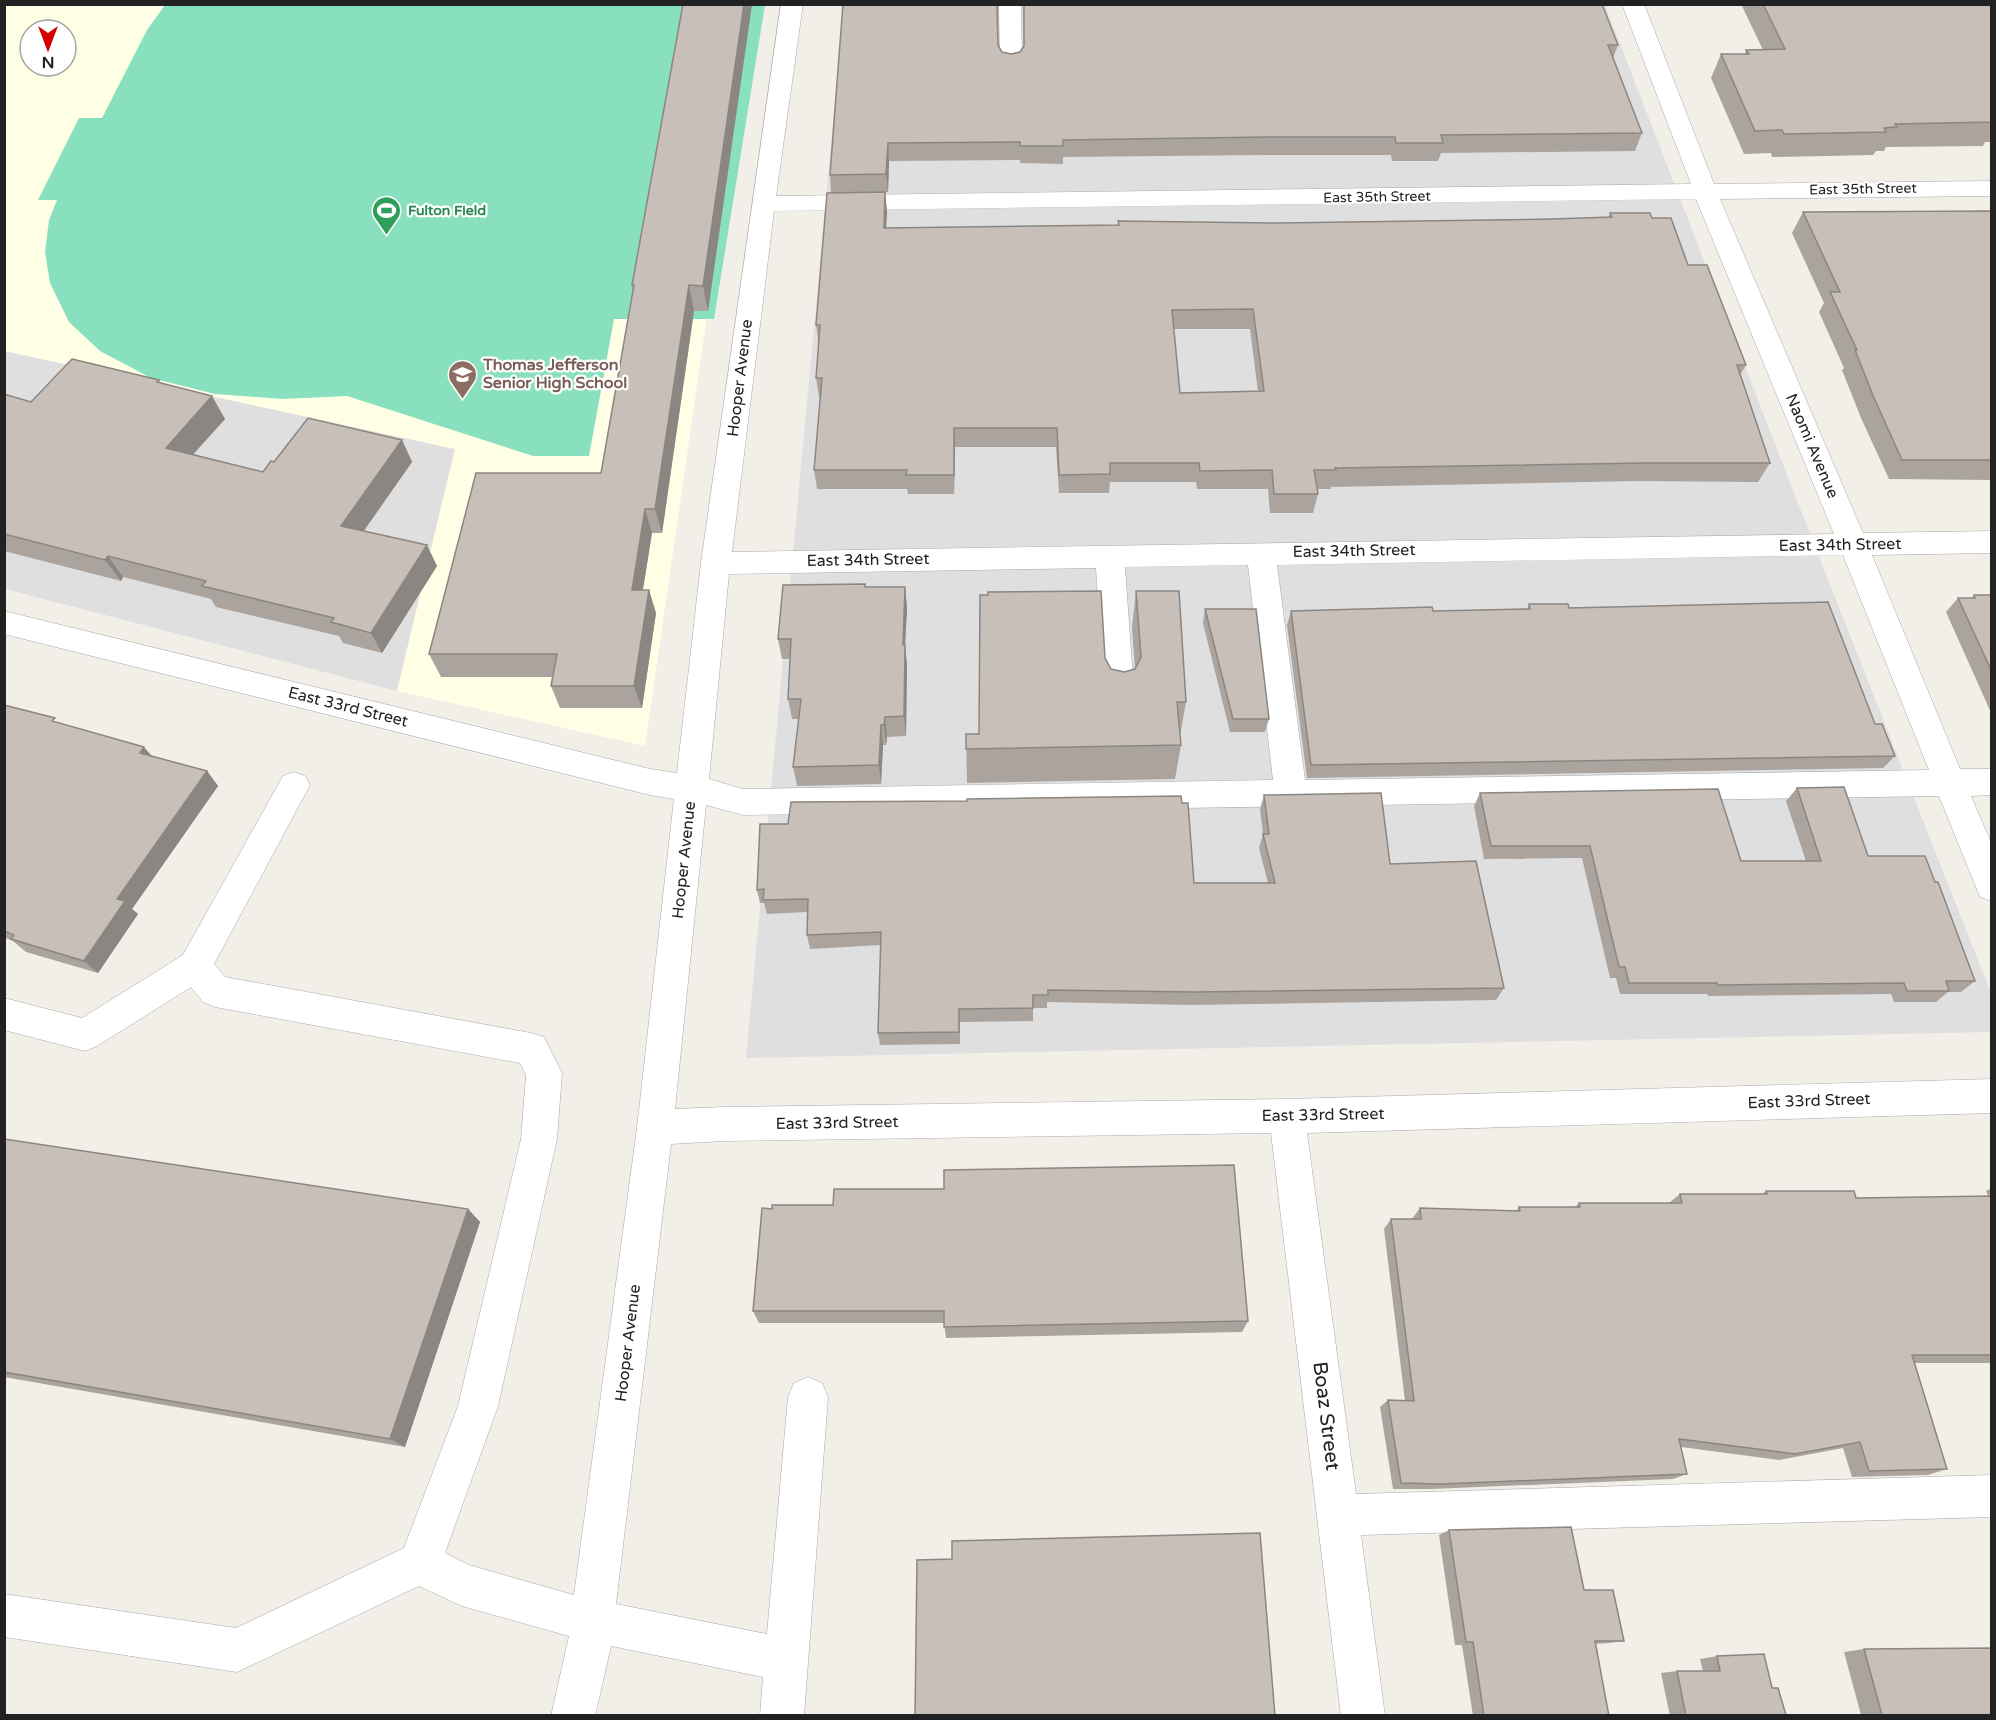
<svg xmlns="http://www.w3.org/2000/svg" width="1996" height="1720" font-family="'Varela Round',sans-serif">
<rect width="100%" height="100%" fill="#f2efe9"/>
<path fill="#e0dfdf" d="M 844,5 L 1605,5 L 1796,498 L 1991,993 L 1991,1032 L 746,1058 Z
M 4,351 L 455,449 L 397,691 L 5,589 Z"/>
<path fill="#ffffe5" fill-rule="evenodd" d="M 5,5 L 752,5 L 645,746 L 397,691 L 455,449 L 5,351 ZM 30,30 L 66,30 L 66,66 L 30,66 Z"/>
<path fill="#88e0be" d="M 165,5 L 765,5 L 714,319 L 614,319 L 589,456 L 533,456 L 347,396 L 283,399 L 215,394 L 151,378 L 100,351 L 69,322 L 50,283 L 45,252 L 49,220 L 57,200 L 38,200 L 79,118 L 102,118 L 147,30 Z"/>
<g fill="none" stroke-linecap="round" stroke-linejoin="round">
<defs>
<path id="minor" d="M 781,4 L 803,4 L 776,196 L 1691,184 L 1622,4 L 1644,4 L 1714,184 L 1992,181 L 1992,196 L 1720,199 L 1863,533 L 1992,531 L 1992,553 L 1872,555 L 1960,769 L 1992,769 L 1992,795 L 1971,796 L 1992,845 L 1992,901 L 1980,897 L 1939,796 L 743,815 L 706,805 L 675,1109 L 724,1107 L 1287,1099 L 1992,1079 L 1992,1113 L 1307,1133 L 1356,1494 L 1992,1475 L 1992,1517 L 1361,1535 L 1385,1716 L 1341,1716 L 1271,1133 L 724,1141 L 671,1144 L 616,1604 L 767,1634 L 788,1397 L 794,1383 L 808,1377 L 822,1383 L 828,1397 L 804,1716 L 760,1716 L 763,1677 L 611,1646 L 595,1716 L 551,1716 L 569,1636 L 462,1606 L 419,1586 L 237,1672 L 4,1637 L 4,1594 L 236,1628 L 404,1548 L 458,1406 L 521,1139 L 526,1075 L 520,1063 L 215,1007 L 203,1002 L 191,987 L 97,1046 L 85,1051 L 4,1030 L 4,998 L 82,1018 L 183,955 L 283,776 L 294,772 L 305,776 L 310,785 L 214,964 L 225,977 L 531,1033 L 544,1037 L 562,1073 L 557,1139 L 498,1406 L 445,1553 L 469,1565 L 574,1595 L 637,1128 L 674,799 L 650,795 L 4,634 L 4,611 L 650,769 L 677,773 L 701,563 ZM 1696,199 L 1834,534 L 732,552 L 774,211 ZM 1843,555 L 1929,770 L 1305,780 L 1277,565 ZM 1248,565 L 1273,780 L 743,789 L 709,779 L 729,574 L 1096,568 L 1104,693 L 1108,702 L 1119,705 L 1130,702 L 1134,693 L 1125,567 Z
M 999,4 L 1021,4 L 1022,63 L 1019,68 L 1011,70 L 1003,68 L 1000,63 Z"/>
</defs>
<use href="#minor" stroke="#a9a9a9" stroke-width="1"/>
<use href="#minor" fill="#fff" fill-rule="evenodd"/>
</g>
<path fill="#aba49e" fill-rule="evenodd" d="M 683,4 L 752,4 L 708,311 L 694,311 L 662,533 L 652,533 L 643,590 L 656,613 L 642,708 L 560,708 L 551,686 L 552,677 L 441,677 L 429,654 L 601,473 L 633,292 L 632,285 Z
M 1023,4 L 1602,4 L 1618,45 L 1613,58 L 1642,133 L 1635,151 L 1441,153 L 1438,161 L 1392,161 L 1391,155 L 1263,155 L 1063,157 L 1063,164 L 1020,163 L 1020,160 L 889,161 L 888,192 L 885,192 L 887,212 L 886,228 L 1118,225 L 1118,221 L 1278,223 L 1608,218 L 1610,213 L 1652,218 L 1688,265 L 1746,365 L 1740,375 L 1770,463 L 1758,482 L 1637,481 L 1331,487 L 1331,489 L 1317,489 L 1318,494 L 1313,513 L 1270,513 L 1268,489 L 1197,489 L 1196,482 L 1110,482 L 1109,493 L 1059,493 L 1056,447 L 955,447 L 954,494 L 908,494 L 907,489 L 817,489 L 814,470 L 821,396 L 819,397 L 816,378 L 819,344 L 816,325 L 831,193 L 830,175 L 998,45 L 1002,52 L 1011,54 L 1020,52 L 1024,47 ZM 1174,329 L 1250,329 L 1258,392 L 1180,393 Z
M 1741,4 L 1992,4 L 1992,142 L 1985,142 L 1983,146 L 1886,147 L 1884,151 L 1876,151 L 1873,155 L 1772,157 L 1771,153 L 1744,154 L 1711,78 L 1721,54 L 1745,54 L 1746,50 L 1763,50 Z
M 1992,211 L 1992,480 L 1889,479 L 1861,418 L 1842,370 L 1844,368 L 1819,312 L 1824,303 L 1792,233 L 1803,212 Z
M 159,380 L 161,383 L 225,419 L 193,454 L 263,472 L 274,462 L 402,440 L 412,462 L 364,531 L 437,566 L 382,653 L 343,643 L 339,636 L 216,607 L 211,599 L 123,577 L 121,581 L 4,551 L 4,394 L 31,402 Z
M 865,587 L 905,587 L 907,608 L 905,646 L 907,665 L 906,736 L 887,737 L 886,745 L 883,745 L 881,784 L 797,786 L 793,767 L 799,719 L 792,719 L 788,699 L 790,659 L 782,659 L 778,639 Z
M 1136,591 L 1186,702 L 1180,736 L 1181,745 L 1175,779 L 967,783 L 966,734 L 979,734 L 1105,658 L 1111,669 L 1124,672 L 1135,669 L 1132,628 Z
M 1974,595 L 1992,595 L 1992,715 L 1946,612 L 1958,598 L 1972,598 Z
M 1529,604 L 1569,608 L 1875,724 L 1895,756 L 1883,768 L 1307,778 L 1287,625 L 1291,611 L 1433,611 L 1527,609 Z
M 1205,609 L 1269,719 L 1265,732 L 1230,732 L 1203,623 Z
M 4,705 L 152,756 L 207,771 L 218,786 L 132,909 L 138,914 L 98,973 L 26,952 L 13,941 L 8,939 L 4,937 Z
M 1797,788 L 1868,856 L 1935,882 L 1975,981 L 1961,992 L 1948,992 L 1936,1002 L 1894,1002 L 1891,994 L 1708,996 L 1707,994 L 1620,994 L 1616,978 L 1610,978 L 1582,858 L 1484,859 L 1474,806 L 1480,793 L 1741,861 L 1806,861 L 1786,801 Z
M 1264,795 L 1390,864 L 1504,988 L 1496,1000 L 1191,1005 L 1047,1002 L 1047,1008 L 1033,1008 L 1033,1021 L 960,1022 L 960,1044 L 880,1045 L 878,1033 L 881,945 L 810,949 L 807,935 L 807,912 L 767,914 L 764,903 L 760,903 L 757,890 L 760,824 L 1194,883 L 1268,883 L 1259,848 L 1263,834 L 1260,809 Z
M 4,1139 L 468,1209 L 480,1222 L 405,1447 L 4,1377 Z
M 1992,1188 L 1992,1363 L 1914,1363 L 1947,1469 L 1928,1475 L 1852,1477 L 1843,1448 L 1779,1460 L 1681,1447 L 1687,1474 L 1673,1479 L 1432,1489 L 1393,1489 L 1380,1407 L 1388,1400 L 1405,1401 L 1384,1229 L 1391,1219 L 1412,1219 L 1420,1208 L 1516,1211 L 1519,1207 L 1575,1207 L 1579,1203 L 1669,1203 L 1680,1194 L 1762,1194 L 1766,1191 L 1856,1198 L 1988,1196 L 1986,1191 Z
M 762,1208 L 1248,1321 L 1242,1332 L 946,1338 L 944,1323 L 759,1323 L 753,1311 Z
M 1449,1530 L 1584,1590 L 1624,1641 L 1609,1643 L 1595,1644 L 1609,1716 L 1473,1716 L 1462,1645 L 1455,1645 L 1439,1535 Z
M 1864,1649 L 1992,1716 L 1670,1716 L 1661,1673 L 1677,1671 L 1703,1671 L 1700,1659 L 1717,1656 L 1772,1688 L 1786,1715 L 1861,1715 L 1844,1652 Z"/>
<path fill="#8b8681" d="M 744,4 L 752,4 L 708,311 L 703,286 Z
M 888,143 L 889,161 L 888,192 L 886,174 Z
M 885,192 L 887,212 L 885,247 L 884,228 Z
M 689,285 L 694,311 L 662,533 L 655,509 Z
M 212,396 L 225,419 L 180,469 L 166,448 Z
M 954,428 L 955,447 L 954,494 Z
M 402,440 L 412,462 L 352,547 L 341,526 Z
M 645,509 L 652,533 L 639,613 L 632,590 Z
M 427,545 L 437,566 L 382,653 L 371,633 Z
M 108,556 L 123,577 L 121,581 L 105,560 Z
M 905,587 L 907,608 L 905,646 L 907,665 L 906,736 L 904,716 L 903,645 Z
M 649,590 L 656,613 L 642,708 L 634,686 Z
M 885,717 L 887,737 L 886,745 L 884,725 Z
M 881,725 L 883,745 L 881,784 L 879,765 Z
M 144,747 L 156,761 L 140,753 Z
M 207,771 L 218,786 L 132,909 L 138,914 L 98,973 L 84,961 L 117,899 Z
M 468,1209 L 480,1222 L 405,1447 L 390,1439 Z"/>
<path fill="#c7bfb8" stroke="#8b8681" stroke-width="1.5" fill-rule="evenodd" d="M 683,4 L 744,4 L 703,286 L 689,285 L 655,509 L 645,509 L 632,590 L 649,590 L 634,686 L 551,686 L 557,654 L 429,654 L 476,473 L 601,473 L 634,285 L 632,285 Z
M 843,4 L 997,4 L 998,45 L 1002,52 L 1011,54 L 1020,52 L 1024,46 L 1024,4 L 1602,4 L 1618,45 L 1608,45 L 1642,133 L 1441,135 L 1443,143 L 1396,143 L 1395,137 L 1266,137 L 1063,140 L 1063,146 L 1020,146 L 1020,142 L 888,143 L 886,174 L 830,175 Z
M 1763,4 L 1992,4 L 1992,122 L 1895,124 L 1897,127 L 1884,128 L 1886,132 L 1784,134 L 1782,130 L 1755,131 L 1721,54 L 1749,54 L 1746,50 L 1785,49 Z
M 885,192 L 884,228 L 1119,225 L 1118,221 L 1278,223 L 1552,219 L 1612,217 L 1610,213 L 1650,213 L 1652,218 L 1671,218 L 1688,265 L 1707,265 L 1746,365 L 1737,365 L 1770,463 L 1646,463 L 1335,468 L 1336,470 L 1314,470 L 1318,494 L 1274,494 L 1272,470 L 1200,471 L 1199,463 L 1110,463 L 1110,474 L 1059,475 L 1057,428 L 954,428 L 954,475 L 906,475 L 907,470 L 814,470 L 822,378 L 816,378 L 820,325 L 816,325 L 827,193 ZM 1253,309 L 1264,391 L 1180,393 L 1172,310 Z
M 1992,211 L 1992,460 L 1902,460 L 1874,398 L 1855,350 L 1857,350 L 1830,292 L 1840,292 L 1803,212 Z
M 72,359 L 159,380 L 157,382 L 212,396 L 166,448 L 263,472 L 271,461 L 274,462 L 308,418 L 402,440 L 341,526 L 427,545 L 371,633 L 331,622 L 334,618 L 202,586 L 206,581 L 108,556 L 105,560 L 4,534 L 4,394 L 31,402 Z
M 865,584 L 865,587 L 905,587 L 903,645 L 905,645 L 904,716 L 885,717 L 884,725 L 881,725 L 879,765 L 793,767 L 801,699 L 788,699 L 791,639 L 778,639 L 783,585 Z
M 1101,591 L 1105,658 L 1111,669 L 1124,672 L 1135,669 L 1141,657 L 1136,591 L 1179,591 L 1186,702 L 1177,702 L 1181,745 L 966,749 L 966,734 L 979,734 L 980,595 L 988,595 L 988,592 Z
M 1974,595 L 1992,595 L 1992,672 L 1958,598 L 1975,598 Z
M 1828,602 L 1875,724 L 1882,724 L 1895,756 L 1311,765 L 1291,611 L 1432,607 L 1433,611 L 1530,609 L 1529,604 L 1568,604 L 1569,608 Z
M 1205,609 L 1256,609 L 1269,719 L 1233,719 Z
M 4,705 L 55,718 L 52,721 L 144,747 L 140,753 L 207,771 L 117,899 L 125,901 L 84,961 L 11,939 L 14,935 L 4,931 Z
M 1844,787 L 1868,856 L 1925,856 L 1935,882 L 1938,882 L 1975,981 L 1946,981 L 1949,991 L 1907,991 L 1904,983 L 1718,985 L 1717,983 L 1629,983 L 1625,967 L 1619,967 L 1590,846 L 1491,846 L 1480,793 L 1718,789 L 1741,861 L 1821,861 L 1797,788 Z
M 1381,793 L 1390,864 L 1476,861 L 1504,988 L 1194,992 L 1048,990 L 1048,995 L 1033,995 L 1033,1008 L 959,1009 L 959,1032 L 878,1033 L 881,932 L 807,935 L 808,899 L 763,900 L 764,889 L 757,890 L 760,824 L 788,824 L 791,802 L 967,801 L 967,799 L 1181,796 L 1182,803 L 1188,803 L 1194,883 L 1275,883 L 1263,834 L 1269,834 L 1264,795 Z
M 4,1139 L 468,1209 L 390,1439 L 4,1372 Z
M 1234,1165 L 1248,1321 L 944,1327 L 944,1311 L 753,1311 L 762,1208 L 772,1209 L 772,1205 L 833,1205 L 834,1189 L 944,1189 L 944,1170 Z
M 1766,1191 L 1854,1191 L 1856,1198 L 1992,1196 L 1992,1355 L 1912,1355 L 1947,1469 L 1869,1471 L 1860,1442 L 1795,1454 L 1679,1439 L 1687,1474 L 1441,1484 L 1401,1483 L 1388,1400 L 1414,1401 L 1391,1219 L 1421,1219 L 1420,1208 L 1520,1211 L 1519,1207 L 1580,1207 L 1579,1203 L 1682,1203 L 1680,1194 L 1767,1194 Z
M 1571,1527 L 1584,1590 L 1613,1590 L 1624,1641 L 1595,1641 L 1609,1716 L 1484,1716 L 1473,1642 L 1466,1642 L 1449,1530 Z
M 1260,1533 L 1275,1716 L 915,1716 L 917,1560 L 952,1559 L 952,1541 Z
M 1992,1648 L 1992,1716 L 1686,1716 L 1677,1671 L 1720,1671 L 1717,1656 L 1764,1654 L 1772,1688 L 1778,1688 L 1786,1715 L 1882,1715 L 1864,1649 Z"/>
<defs>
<symbol id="stadium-pin" viewBox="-11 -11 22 30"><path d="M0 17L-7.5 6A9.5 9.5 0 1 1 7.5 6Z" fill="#2e9e5b" stroke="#fff"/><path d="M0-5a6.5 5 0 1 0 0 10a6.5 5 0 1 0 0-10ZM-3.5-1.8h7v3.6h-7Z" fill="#fff"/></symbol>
<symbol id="school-pin" viewBox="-11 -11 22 30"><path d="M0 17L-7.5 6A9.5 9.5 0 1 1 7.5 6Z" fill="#8d6e63" stroke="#fff"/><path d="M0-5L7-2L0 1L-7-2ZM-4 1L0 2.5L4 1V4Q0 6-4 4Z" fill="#fff"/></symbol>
</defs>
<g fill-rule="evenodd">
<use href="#stadium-pin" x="370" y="194" width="33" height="45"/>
<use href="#school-pin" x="446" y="358" width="33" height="45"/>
</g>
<g text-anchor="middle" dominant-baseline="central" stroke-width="4.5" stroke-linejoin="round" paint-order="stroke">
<g font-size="14" fill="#222" stroke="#fff">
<text transform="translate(1863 189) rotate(-1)">East 35th Street</text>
<text transform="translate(1377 197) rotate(-1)">East 35th Street</text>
</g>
<g font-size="14" font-weight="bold" fill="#27864d" stroke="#fff" text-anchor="start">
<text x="408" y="210">Fulton Field</text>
</g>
<g font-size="16" font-weight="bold" fill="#785e54" stroke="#fff" text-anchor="start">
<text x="483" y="365">Thomas Jefferson<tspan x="483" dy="18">Senior High School</tspan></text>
</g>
<g font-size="16" fill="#222" stroke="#fff">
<text transform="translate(740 378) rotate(-83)">Hooper Avenue</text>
<text transform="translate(1812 446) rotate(67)">Naomi Avenue</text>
<text transform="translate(1840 545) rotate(-1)">East 34th Street</text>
<text transform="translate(1354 551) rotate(-1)">East 34th Street</text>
<text transform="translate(868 560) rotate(-1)">East 34th Street</text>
<text transform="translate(348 707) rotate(14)">East 33rd Street</text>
<text transform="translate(684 860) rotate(-84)">Hooper Avenue</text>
<text transform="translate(1809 1101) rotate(-2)">East 33rd Street</text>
<text transform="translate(1323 1115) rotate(-1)">East 33rd Street</text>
<text transform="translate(837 1123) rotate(-1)">East 33rd Street</text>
<text transform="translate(628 1343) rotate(-83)">Hooper Avenue</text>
</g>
<g font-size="20" fill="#222" stroke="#fff">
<text transform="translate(1326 1416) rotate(83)">Boaz Street</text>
</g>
</g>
<rect width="1996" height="1720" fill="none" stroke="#222222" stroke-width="12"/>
<g transform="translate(48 48) rotate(180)"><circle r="28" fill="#ffffff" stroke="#a7a7a7" stroke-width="1.5"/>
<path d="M0-4.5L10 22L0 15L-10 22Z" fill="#d40000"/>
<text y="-9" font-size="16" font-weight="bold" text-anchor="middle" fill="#222222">N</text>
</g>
</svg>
